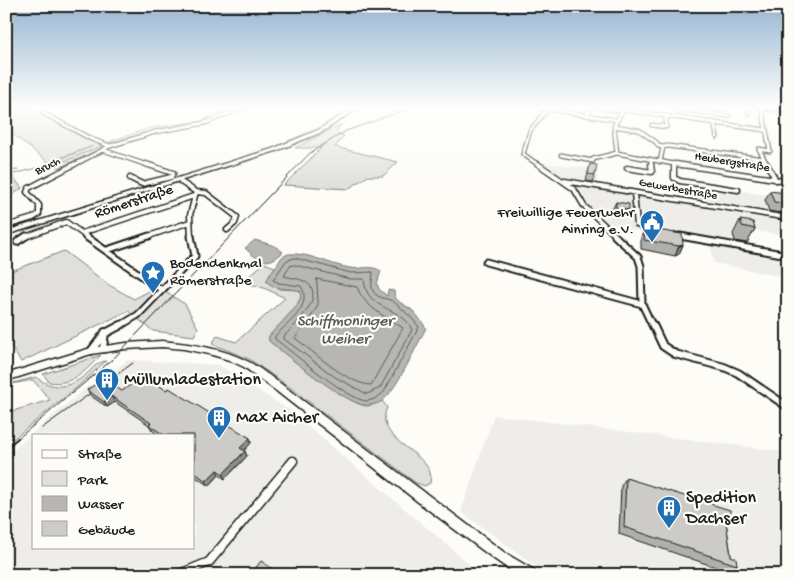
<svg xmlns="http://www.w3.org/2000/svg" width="794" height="581" font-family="'Gochi Hand',sans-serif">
<rect width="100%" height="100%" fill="#fdfcf7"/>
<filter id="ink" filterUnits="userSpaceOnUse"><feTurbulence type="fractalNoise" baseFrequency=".02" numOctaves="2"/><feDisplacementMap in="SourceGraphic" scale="10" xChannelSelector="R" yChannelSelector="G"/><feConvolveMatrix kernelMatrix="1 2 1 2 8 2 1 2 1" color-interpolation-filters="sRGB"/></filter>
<g filter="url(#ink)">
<path fill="#eeede9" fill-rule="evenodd" d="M 538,162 L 598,170 L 596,183 L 691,198 L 690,184 L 788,198 L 788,236 L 747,229 L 752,247 L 788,253 L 788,278 L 714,263 L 710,244 L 607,225 L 588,207 L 573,186 Z
M 128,360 L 219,365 L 289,410 L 482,575 L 6,575 L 6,456 L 81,392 ZM 34,435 L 194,435 L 194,547 L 34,547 Z
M 494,415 L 788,452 L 788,575 L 548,575 L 461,512 Z"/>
<path fill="#e0dfdb" stroke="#7e7e7c" d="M 10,108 L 30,108 L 108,146 L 58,168 L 51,163 L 93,146 L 48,162 L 6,129 L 6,109 Z
M 342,124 L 336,132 L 344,136 L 335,147 L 398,162 L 383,176 L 368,176 L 348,189 L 284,185 L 321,148 L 295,148 Z
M 12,176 L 22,188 L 6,200 L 6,179 Z
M 64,251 L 109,285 L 134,299 L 157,287 L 185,304 L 198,328 L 194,336 L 153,331 L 128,311 L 21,362 L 6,339 L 6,273 Z
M 264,263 L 275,267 L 269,275 L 279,289 L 297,290 L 300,291 L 301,297 L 296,307 L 269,336 L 269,341 C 285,354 349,406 367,406 C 371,406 377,403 382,401 L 387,407 C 371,443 439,453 430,483 L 425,486 L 416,483 L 291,388 L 249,359 L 212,344 L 217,336 L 236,342 L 285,298 L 264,288 L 242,282 Z
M 101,355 C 85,371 73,386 49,382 L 43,374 Z
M 106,361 L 76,388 L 6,445 L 6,413 L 50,400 L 33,380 L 6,385 L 36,377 C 51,389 67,389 83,377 C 91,371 96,362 106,361 Z"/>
<path fill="#b7b6b2" stroke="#797876" d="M 255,240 L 275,246 L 283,252 C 268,267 258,261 245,248 Z
M 288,254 C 309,252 329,265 350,268 C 361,270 370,264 381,271 L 377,284 L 379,289 L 387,296 L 388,290 L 394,291 C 394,303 406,304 413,311 C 418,316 422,322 426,328 C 417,345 396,391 382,401 C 378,404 369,406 364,405 C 344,402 287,356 269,341 L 269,336 L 296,307 L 301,297 L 300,291 L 297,290 C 286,288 274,290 266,281 L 282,257 Z"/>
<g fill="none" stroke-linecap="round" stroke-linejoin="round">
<path stroke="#5a5a58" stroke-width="1" d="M 295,258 L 351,273 L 373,272 C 373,277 371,283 372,288 C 375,300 387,297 394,302 C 403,310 412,317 419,327 L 384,392 C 380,396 374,400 367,401 C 351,402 291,351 275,339 L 275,336 C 288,323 313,306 301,286 L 279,283 L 273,280 L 286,261 Z
M 295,265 L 350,279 L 364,279 C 365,284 365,290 369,295 C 380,311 404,310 412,330 L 380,388 L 367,394 L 335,377 L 284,339 L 284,336 C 295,325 329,294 304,281 C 298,278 290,278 284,276 L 290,266 Z
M 317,279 L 357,287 C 365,308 385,316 403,328 L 371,385 C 347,384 314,352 295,338 L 311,317 L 318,305 Z"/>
<path stroke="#797876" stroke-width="1" d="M 106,143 L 150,128 L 202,121 L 223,108
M 6,171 L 18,170
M 6,176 L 68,160 L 103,145"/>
<defs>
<path id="minor-far4" d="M 601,108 L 622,111
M 624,108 L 614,126 L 617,153 L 684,166
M 712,108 L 720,108
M 747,108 L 749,113
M 762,108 L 770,151 L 759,149 L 768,166
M 548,109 L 617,120
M 678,109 L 729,116
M 623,110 L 765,130
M 43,113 L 91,139 L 110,146
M 587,115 L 591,108
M 714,122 L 717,137
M 652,125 L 666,127 L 666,116
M 614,126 L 639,130 L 657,143 L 658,146 L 663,147
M 103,150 L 150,166
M 561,155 L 593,161 L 593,159 L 617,153
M 651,160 L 651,166
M 660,162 L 663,147 L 668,146 L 764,159
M 72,166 L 110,146 L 155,132 L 205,123 L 242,108
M 540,166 L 523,154 L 530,131 L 548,108"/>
<path id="minor-far3" d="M 538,164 L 574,189 L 584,206 L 617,237
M 674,164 L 674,178 L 680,181 L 738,190
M 676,164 L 788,181
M 767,164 L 776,180
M 627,168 L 652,172 L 651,164
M 130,178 L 142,184 L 171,177 L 173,173 L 146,164
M 565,181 L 788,218
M 181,182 L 196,192 L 190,215 L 191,237
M 196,192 L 206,193 L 237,217 L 235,223 L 227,230
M 634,193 L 637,225 L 650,230
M 6,226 L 33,218 L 39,214 L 39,205 L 27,192 L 29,188 L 75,164
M 82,233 L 194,196
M 676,235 L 687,237
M 25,237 L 66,222 L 87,237
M 146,237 L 190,222"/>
<path id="minor-far2" d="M 85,236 L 162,290 L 195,256 L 191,236
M 615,236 L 638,257 L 641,266 L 642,304 L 653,327
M 680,236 L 788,255
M 17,242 L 26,236
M 107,250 L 149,236
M 486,262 L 642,304
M 118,327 L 138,315 L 162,290"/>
<path id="minor-far1" d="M 653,325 L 663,346 L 675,354 L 724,367 L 738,373 L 788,407
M 103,349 L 105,332
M 91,351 L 104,334 L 121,325"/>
<path id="minor" d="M 177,575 L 209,562 L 293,461"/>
<path id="tertiary" d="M 761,108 L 788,110 L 788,112 L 763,109 Z"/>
<path id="primary" d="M 353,108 L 358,108 L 322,132 L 276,151 L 6,235 L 6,231 L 272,149 L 318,130 Z
M 162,341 C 192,344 223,348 249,362 C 260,368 271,377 281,384 L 505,553 L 534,570 L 535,575 L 517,575 L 497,561 L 422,505 L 275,390 L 244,367 L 229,360 L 209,354 L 184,349 L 162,347 L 126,349 L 91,354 L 6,381 L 6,374 L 91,348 L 126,343 Z"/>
</defs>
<use href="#minor-far4" stroke="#1c1c1c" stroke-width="5.5"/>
<use href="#minor-far3" stroke="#1c1c1c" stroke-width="7"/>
<use href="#minor-far2" stroke="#1c1c1c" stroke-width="9"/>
<use href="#minor-far1" stroke="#1c1c1c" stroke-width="10"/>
<use href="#minor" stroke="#1c1c1c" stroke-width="11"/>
<use href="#tertiary" stroke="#1c1c1c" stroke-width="4"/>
<use href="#primary" stroke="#1c1c1c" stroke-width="3"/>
<use href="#minor-far4" stroke="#fdfcf7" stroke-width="3"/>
<use href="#minor-far3" stroke="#fdfcf7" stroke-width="4"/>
<use href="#minor-far2" stroke="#fdfcf7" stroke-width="5"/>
<use href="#minor-far1" stroke="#fdfcf7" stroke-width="6"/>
<use href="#minor" stroke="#fdfcf7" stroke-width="8"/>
<use href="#tertiary" fill="#fdfcf7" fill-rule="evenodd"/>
<use href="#primary" fill="#fdfcf7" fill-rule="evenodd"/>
<path stroke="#1c1c1c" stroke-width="1" d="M 42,428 L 133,363
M 16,440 L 113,359 L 310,153 L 346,131 L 410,108"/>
<path stroke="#1c1c1c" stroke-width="2" d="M 6,448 L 18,438"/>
</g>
<path fill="#afafac" stroke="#1c1c1c" d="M 590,164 L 595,175 L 593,182 L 586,181 Z
M 770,191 L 788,196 L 788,211 L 786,214 L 769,211 L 765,200 Z
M 616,202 L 629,210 L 627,217 L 613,215 L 613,208 Z
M 740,220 L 755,229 L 747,243 L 735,241 L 733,234 Z
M 645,228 L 683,245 L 679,254 L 675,256 L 641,249 L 641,237 Z
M 141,383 L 166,390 L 250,438 L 251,443 L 244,450 L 247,456 L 225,479 L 219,475 L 209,486 L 194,476 L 194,435 L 158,435 L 152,430 L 149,425 L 115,402 L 107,407 L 91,396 L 87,390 L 122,391 Z
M 626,478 L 731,516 L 726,522 L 731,556 L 737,565 L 730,572 L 619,534 L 621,486 Z"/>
<path fill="#8f8e8c" stroke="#1c1c1c" d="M 683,245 L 679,254 L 675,256 L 679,246 Z
M 111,396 L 115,402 L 107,407 L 104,402 Z
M 250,438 L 251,443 L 242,453 L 240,448 Z
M 245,451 L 247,456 L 225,479 L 223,474 Z
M 217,470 L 219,475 L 209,486 L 206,481 Z"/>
<path fill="#cccbc8" stroke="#1c1c1c" d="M 590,164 L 597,165 L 595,175 L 588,174 Z
M 770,191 L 786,193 L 788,196 L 788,204 L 774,202 Z
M 616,202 L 629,204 L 629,210 L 616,208 Z
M 740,220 L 753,222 L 755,229 L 742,226 Z
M 645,228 L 682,234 L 683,245 L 679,246 L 644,240 Z
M 147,378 L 166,390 L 169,388 L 250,438 L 240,448 L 245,451 L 223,474 L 217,470 L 206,481 L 194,472 L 194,435 L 164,435 L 149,425 L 151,423 L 111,396 L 104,402 L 87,390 L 103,379 L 122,391 L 137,380 L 141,383 Z
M 626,478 L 730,510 L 731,516 L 725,515 L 731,556 L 736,558 L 737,565 L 624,527 Z
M 261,561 L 282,575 L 250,575 Z"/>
</g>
<linearGradient id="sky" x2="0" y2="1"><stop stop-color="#94b5d2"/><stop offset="0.57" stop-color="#fefefb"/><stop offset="1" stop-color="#fefefb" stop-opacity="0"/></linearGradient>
<rect width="794" height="189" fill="url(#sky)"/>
<defs>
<symbol id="civic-pin" viewBox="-11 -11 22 30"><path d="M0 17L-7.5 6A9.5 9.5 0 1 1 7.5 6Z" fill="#1f6fb2" stroke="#fdfcf7"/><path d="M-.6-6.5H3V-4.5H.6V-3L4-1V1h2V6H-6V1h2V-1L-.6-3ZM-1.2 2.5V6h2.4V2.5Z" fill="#fff"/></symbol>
<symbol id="sight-pin" viewBox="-11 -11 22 30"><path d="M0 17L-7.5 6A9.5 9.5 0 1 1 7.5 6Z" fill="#1f6fb2" stroke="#fdfcf7"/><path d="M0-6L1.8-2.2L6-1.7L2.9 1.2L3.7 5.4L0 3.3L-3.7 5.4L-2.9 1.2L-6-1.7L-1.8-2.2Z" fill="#fff"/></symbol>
<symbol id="building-pin" viewBox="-11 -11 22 30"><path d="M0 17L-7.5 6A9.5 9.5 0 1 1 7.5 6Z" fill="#1f6fb2" stroke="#fdfcf7"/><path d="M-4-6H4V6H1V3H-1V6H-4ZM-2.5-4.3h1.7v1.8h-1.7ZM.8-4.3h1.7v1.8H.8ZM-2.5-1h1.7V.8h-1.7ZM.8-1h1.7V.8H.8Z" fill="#fff"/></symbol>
</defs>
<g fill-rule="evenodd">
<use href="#civic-pin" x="638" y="208" width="28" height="38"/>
<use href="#sight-pin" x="139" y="259" width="28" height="38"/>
<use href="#building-pin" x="93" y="366" width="28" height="38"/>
<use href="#building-pin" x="205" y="404" width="28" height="38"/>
<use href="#building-pin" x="655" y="494" width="28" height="38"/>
</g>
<g text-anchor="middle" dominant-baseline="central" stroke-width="4.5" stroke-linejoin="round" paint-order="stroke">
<g font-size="12" fill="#1c1c1c" stroke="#fdfcf7">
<text transform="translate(732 163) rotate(9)">Heubergstraße</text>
<text transform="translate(48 167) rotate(-26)">Bruch</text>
<text transform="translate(678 190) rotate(10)">Gewerbestraße</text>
</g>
<g font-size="15" fill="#1c1c1c" stroke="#fdfcf7">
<text transform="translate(134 202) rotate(-18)">Römerstraße</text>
</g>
<g font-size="15" fill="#1c1c1c" stroke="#fdfcf7" text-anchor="end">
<text x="634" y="213">Freiwillige Feuerwehr<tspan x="634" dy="17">Ainring e.V.</tspan></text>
<text x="170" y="264" text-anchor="start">Bodendenkmal<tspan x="170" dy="17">Römerstraße</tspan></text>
</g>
<g font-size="16" font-style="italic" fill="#5a5a58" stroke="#fdfcf7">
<text x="345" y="322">Schiffmoninger<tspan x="345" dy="18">Weiher</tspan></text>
</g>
<g font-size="18" fill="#1c1c1c" stroke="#fdfcf7" text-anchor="start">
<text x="124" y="380">Müllumladestation</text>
<text x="236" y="418">Max Aicher</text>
<text x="686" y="498">Spedition<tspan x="686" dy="21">Dachser</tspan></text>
</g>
</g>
<rect width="794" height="581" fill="none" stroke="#fdfcf7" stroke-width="25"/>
<rect x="12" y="12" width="769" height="556" fill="none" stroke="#1c1c1c" stroke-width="2" filter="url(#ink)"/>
<rect x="32" y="434" width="162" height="115" fill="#fdfcf7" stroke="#a3a29f"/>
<rect x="42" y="450" width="25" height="8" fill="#fdfcf7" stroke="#a3a29f"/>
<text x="78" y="458" font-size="15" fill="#1c1c1c">Straße</text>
<rect x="42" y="471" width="25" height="15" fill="#e0dfdb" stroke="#a3a29f"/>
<text x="78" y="484" font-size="15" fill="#1c1c1c">Park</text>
<rect x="42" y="496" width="25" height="15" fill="#b7b6b2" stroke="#a3a29f"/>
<text x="78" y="508" font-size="15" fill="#1c1c1c">Wasser</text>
<rect x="42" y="521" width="25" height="15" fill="#cccbc8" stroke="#a3a29f"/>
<text x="78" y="534" font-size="15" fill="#1c1c1c">Gebäude</text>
</svg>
